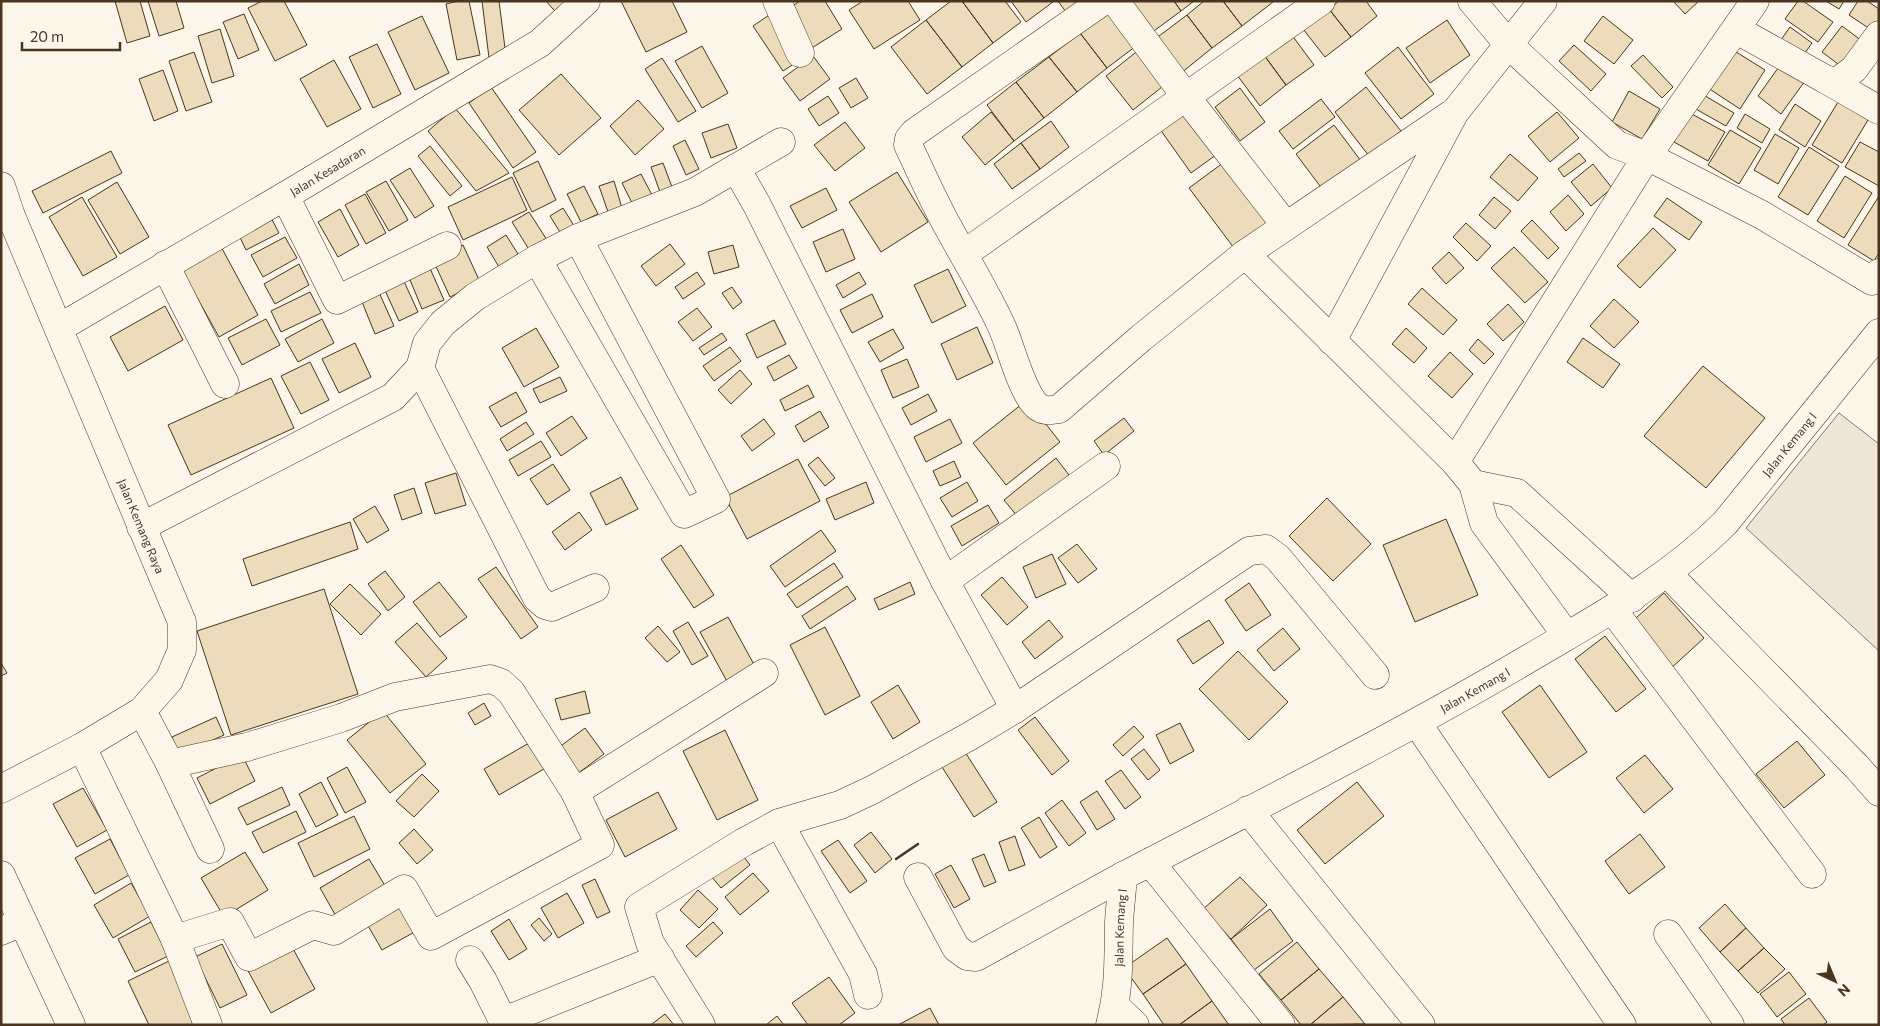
<svg xmlns="http://www.w3.org/2000/svg" width="1880" height="1026" font-family="Commissioner,sans-serif">
<rect width="100%" height="100%" fill="#fbf6e9"/>
<path fill="#ede6d9" stroke="#887966" d="M 1839,413 L 1879,444 L 1879,651 L 1746,528 Z"/>
<path fill="#ecdcbc" stroke="#4a3520" d="M 115,1 L 140,1 L 150,36 L 127,43 Z
M 148,1 L 176,1 L 184,28 L 159,36 Z
M 262,1 L 284,1 L 307,45 L 275,61 L 248,8 Z
M 458,1 L 469,1 L 480,55 L 457,60 L 446,4 Z
M 482,1 L 499,1 L 506,56 L 489,58 Z
M 546,1 L 578,1 L 560,17 Z
M 621,1 L 672,1 L 687,32 L 646,52 Z
M 800,1 L 825,1 L 842,29 L 807,51 L 783,12 Z
M 863,1 L 908,1 L 920,20 L 874,49 L 849,10 Z
M 951,1 L 962,1 L 993,43 L 962,67 L 926,20 Z
M 962,1 L 1005,1 L 1021,22 L 993,43 Z
M 1011,1 L 1053,1 L 1053,2 L 1026,22 Z
M 1058,1 L 1086,1 L 1068,15 Z
M 1122,1 L 1174,1 L 1181,11 L 1147,36 Z
M 1174,1 L 1194,1 L 1181,11 Z
M 1204,1 L 1223,1 L 1242,26 L 1212,48 L 1187,15 Z
M 1223,1 L 1272,1 L 1273,2 L 1242,26 Z
M 1339,1 L 1366,1 L 1377,16 L 1351,37 L 1329,9 Z
M 1673,1 L 1699,1 L 1685,14 Z
M 1798,1 L 1803,1 L 1833,22 L 1818,42 L 1785,19 Z
M 1826,1 L 1844,1 L 1839,9 Z
M 1858,1 L 1867,1 L 1879,9 L 1879,29 L 1876,33 L 1849,15 Z
M 1112,7 L 1140,43 L 1107,68 L 1080,33 Z
M 1329,9 L 1351,37 L 1325,57 L 1303,29 Z
M 772,13 L 803,58 L 783,71 L 753,26 Z
M 244,14 L 259,50 L 238,59 L 223,22 Z
M 1187,15 L 1212,48 L 1181,73 L 1155,39 Z
M 422,16 L 449,73 L 415,90 L 388,32 Z
M 1603,16 L 1633,40 L 1614,64 L 1584,41 Z
M 926,20 L 962,67 L 927,94 L 891,47 Z
M 1447,20 L 1470,55 L 1430,83 L 1406,48 Z
M 1842,26 L 1866,44 L 1846,70 L 1822,52 Z
M 1790,27 L 1812,43 L 1800,60 L 1778,44 Z
M 220,29 L 234,76 L 212,83 L 198,36 Z
M 1080,33 L 1107,68 L 1077,92 L 1049,57 Z
M 1291,34 L 1314,65 L 1286,85 L 1264,55 Z
M 377,44 L 401,94 L 373,108 L 349,57 Z
M 1574,45 L 1606,74 L 1591,91 L 1559,61 Z
M 702,46 L 728,93 L 702,108 L 675,61 Z
M 1398,47 L 1434,94 L 1401,119 L 1365,73 Z
M 1140,49 L 1167,83 L 1133,110 L 1106,76 Z
M 1733,50 L 1765,70 L 1740,109 L 1708,88 Z
M 194,52 L 212,102 L 186,111 L 169,61 Z
M 1264,55 L 1286,85 L 1260,106 L 1237,75 Z
M 1643,55 L 1673,87 L 1662,98 L 1631,66 Z
M 813,56 L 830,79 L 800,101 L 783,78 Z
M 1049,57 L 1077,92 L 1044,118 L 1016,82 Z
M 662,58 L 696,111 L 678,122 L 645,69 Z
M 334,60 L 361,109 L 327,127 L 300,79 Z
M 1781,64 L 1805,81 L 1781,114 L 1758,96 Z
M 163,70 L 178,111 L 154,121 L 139,79 Z
M 561,74 L 601,118 L 559,155 L 519,110 Z
M 856,78 L 868,98 L 851,108 L 839,88 Z
M 1016,82 L 1044,118 L 1014,141 L 987,105 Z
M 491,87 L 536,152 L 513,168 L 469,103 Z
M 1366,87 L 1401,131 L 1369,156 L 1335,112 Z
M 1240,88 L 1265,122 L 1240,141 L 1215,107 Z
M 1629,91 L 1660,109 L 1642,139 L 1612,122 Z
M 1702,94 L 1734,113 L 1726,126 L 1694,108 Z
M 828,96 L 839,113 L 819,126 L 808,109 Z
M 1321,99 L 1335,117 L 1293,149 L 1279,131 Z
M 638,100 L 664,129 L 635,155 L 610,126 Z
M 1838,102 L 1868,120 L 1842,163 L 1812,145 Z
M 1795,104 L 1821,121 L 1805,147 L 1779,130 Z
M 1187,105 L 1220,152 L 1191,173 L 1157,125 Z
M 455,108 L 509,173 L 476,191 L 428,131 Z
M 991,112 L 1014,141 L 985,165 L 962,137 Z
M 1557,112 L 1579,138 L 1550,162 L 1528,136 Z
M 1690,113 L 1725,132 L 1708,161 L 1674,142 Z
M 1745,114 L 1770,129 L 1762,143 L 1737,128 Z
M 1051,121 L 1069,147 L 1040,169 L 1021,143 Z
M 845,122 L 865,148 L 835,171 L 814,145 Z
M 728,124 L 737,148 L 711,158 L 702,133 Z
M 1334,125 L 1361,161 L 1323,190 L 1296,154 Z
M 1730,130 L 1761,148 L 1739,184 L 1708,165 Z
M 1775,134 L 1799,148 L 1778,184 L 1754,170 Z
M 685,140 L 699,169 L 686,175 L 673,146 Z
M 1860,142 L 1879,152 L 1879,186 L 1845,167 Z
M 1021,143 L 1040,169 L 1012,189 L 994,164 Z
M 430,146 L 462,186 L 450,196 L 418,156 Z
M 1809,147 L 1839,166 L 1808,215 L 1778,197 Z
M 111,151 L 122,173 L 43,213 L 32,191 Z
M 1579,153 L 1586,161 L 1564,177 L 1558,169 Z
M 1510,154 L 1538,178 L 1518,201 L 1490,177 Z
M 1227,160 L 1275,224 L 1237,252 L 1189,188 Z
M 538,161 L 556,200 L 532,212 L 513,173 Z
M 663,163 L 672,187 L 660,192 L 651,167 Z
M 1593,164 L 1612,188 L 1591,206 L 1571,182 Z
M 410,168 L 434,206 L 415,218 L 390,180 Z
M 897,172 L 928,222 L 881,252 L 849,202 Z
M 641,174 L 652,195 L 633,205 L 622,183 Z
M 1845,176 L 1872,193 L 1844,238 L 1817,221 Z
M 512,177 L 527,210 L 463,240 L 448,207 Z
M 386,181 L 408,220 L 389,231 L 366,192 Z
M 614,181 L 622,208 L 608,212 L 599,186 Z
M 117,182 L 149,237 L 120,254 L 88,200 Z
M 584,186 L 598,214 L 581,222 L 567,194 Z
M 826,188 L 837,210 L 802,228 L 790,206 Z
M 365,194 L 386,233 L 366,244 L 345,205 Z
M 1568,195 L 1584,214 L 1566,231 L 1550,212 Z
M 1879,196 L 1879,253 L 1874,261 L 1848,245 Z
M 82,197 L 117,257 L 83,276 L 49,217 Z
M 1494,197 L 1511,211 L 1495,229 L 1479,215 Z
M 1667,198 L 1702,222 L 1689,240 L 1654,216 Z
M 563,208 L 576,229 L 563,237 L 550,216 Z
M 340,209 L 359,245 L 338,257 L 318,222 Z
M 268,212 L 279,233 L 246,250 L 236,229 Z
M 529,212 L 547,240 L 530,251 L 512,222 Z
M 1532,220 L 1559,248 L 1548,259 L 1521,231 Z
M 1466,223 L 1491,246 L 1477,261 L 1453,237 Z
M 1653,228 L 1676,250 L 1640,288 L 1617,266 Z
M 843,229 L 855,259 L 826,272 L 813,242 Z
M 506,235 L 518,254 L 499,267 L 487,247 Z
M 285,237 L 297,258 L 263,277 L 251,255 Z
M 219,243 L 258,315 L 219,337 L 179,265 Z
M 670,244 L 685,264 L 656,286 L 641,266 Z
M 463,245 L 480,282 L 450,297 L 433,260 Z
M 733,245 L 739,267 L 714,274 L 708,252 Z
M 1514,247 L 1548,282 L 1525,303 L 1491,268 Z
M 1449,252 L 1464,268 L 1446,284 L 1432,268 Z
M 299,264 L 309,285 L 275,304 L 264,284 Z
M 429,266 L 444,300 L 422,309 L 408,275 Z
M 948,269 L 966,306 L 932,323 L 914,285 Z
M 697,272 L 705,284 L 683,299 L 675,287 Z
M 859,272 L 866,284 L 843,298 L 836,285 Z
M 402,277 L 418,312 L 399,321 L 383,286 Z
M 732,287 L 742,302 L 733,309 L 722,293 Z
M 1422,288 L 1457,320 L 1443,335 L 1408,304 Z
M 378,290 L 394,326 L 375,334 L 360,297 Z
M 310,292 L 321,313 L 281,332 L 271,311 Z
M 872,294 L 883,317 L 852,333 L 840,310 Z
M 1614,299 L 1639,322 L 1614,348 L 1590,326 Z
M 1508,304 L 1524,322 L 1503,341 L 1487,324 Z
M 165,306 L 183,340 L 128,371 L 110,337 Z
M 697,308 L 712,327 L 693,341 L 678,322 Z
M 266,319 L 280,345 L 242,365 L 228,338 Z
M 322,319 L 334,343 L 298,362 L 285,339 Z
M 774,320 L 786,344 L 757,358 L 746,334 Z
M 977,327 L 993,363 L 957,380 L 941,344 Z
M 536,328 L 559,367 L 524,387 L 502,348 Z
M 1406,328 L 1427,348 L 1414,363 L 1392,344 Z
M 893,329 L 904,348 L 880,362 L 868,342 Z
M 722,333 L 727,340 L 704,355 L 699,348 Z
M 1583,338 L 1620,364 L 1603,388 L 1567,362 Z
M 1478,339 L 1494,354 L 1484,364 L 1469,350 Z
M 355,343 L 371,377 L 339,393 L 322,359 Z
M 730,347 L 741,361 L 714,381 L 703,366 Z
M 1450,352 L 1473,374 L 1452,398 L 1428,376 Z
M 789,355 L 797,368 L 774,381 L 767,367 Z
M 907,359 L 919,387 L 893,398 L 881,370 Z
M 310,362 L 329,400 L 301,414 L 281,376 Z
M 1703,366 L 1765,418 L 1706,488 L 1644,436 Z
M 740,370 L 752,384 L 731,404 L 718,390 Z
M 560,377 L 567,391 L 540,403 L 533,389 Z
M 271,378 L 294,428 L 191,475 L 168,425 Z
M 808,385 L 814,397 L 785,411 L 780,400 Z
M 516,392 L 527,412 L 501,427 L 489,407 Z
M 928,394 L 937,411 L 911,425 L 902,408 Z
M 1027,400 L 1060,442 L 1006,485 L 973,443 Z
M 820,411 L 829,427 L 804,442 L 795,426 Z
M 572,416 L 587,438 L 561,456 L 546,433 Z
M 1124,418 L 1134,431 L 1104,455 L 1094,441 Z
M 764,419 L 775,434 L 752,451 L 741,436 Z
M 950,419 L 962,443 L 926,462 L 914,437 Z
M 526,422 L 534,434 L 507,451 L 500,439 Z
M 541,441 L 551,457 L 518,476 L 509,460 Z
M 818,457 L 835,478 L 825,486 L 808,465 Z
M 1056,458 L 1069,475 L 1018,517 L 1004,500 Z
M 798,459 L 820,501 L 747,539 L 725,497 Z
M 954,461 L 961,477 L 940,486 L 933,471 Z
M 553,464 L 570,490 L 547,505 L 530,479 Z
M 456,473 L 466,505 L 435,514 L 425,483 Z
M 621,477 L 638,509 L 606,525 L 590,493 Z
M 866,482 L 874,503 L 835,520 L 826,499 Z
M 967,482 L 978,501 L 952,517 L 940,498 Z
M 414,488 L 422,513 L 402,520 L 394,495 Z
M 1327,498 L 1371,544 L 1333,581 L 1289,536 Z
M 988,505 L 999,523 L 962,546 L 951,526 Z
M 375,506 L 389,530 L 367,543 L 353,519 Z
M 579,512 L 592,530 L 565,550 L 552,532 Z
M 1446,519 L 1478,595 L 1415,622 L 1383,545 Z
M 350,522 L 358,549 L 252,586 L 243,559 Z
M 821,530 L 836,551 L 785,587 L 770,566 Z
M 1077,544 L 1097,569 L 1078,583 L 1058,558 Z
M 681,545 L 714,595 L 694,608 L 661,559 Z
M 1052,554 L 1066,584 L 1036,598 L 1023,567 Z
M 834,563 L 843,577 L 797,608 L 787,594 Z
M 496,567 L 538,627 L 521,639 L 478,579 Z
M 385,571 L 405,597 L 388,611 L 368,584 Z
M 1002,577 L 1028,607 L 1007,625 L 981,595 Z
M 439,582 L 467,617 L 440,637 L 413,602 Z
M 910,582 L 915,594 L 879,610 L 874,599 Z
M 1249,583 L 1271,615 L 1246,631 L 1225,600 Z
M 350,584 L 381,614 L 361,635 L 330,604 Z
M 847,586 L 856,599 L 810,629 L 802,616 Z
M 324,589 L 358,694 L 231,735 L 197,631 Z
M 1664,593 L 1704,638 L 1668,671 L 1627,626 Z
M 728,617 L 757,670 L 729,685 L 700,632 Z
M 1049,620 L 1063,637 L 1035,659 L 1022,642 Z
M 1209,620 L 1224,643 L 1193,664 L 1177,640 Z
M 688,622 L 708,656 L 692,665 L 673,631 Z
M 417,623 L 447,658 L 426,677 L 395,642 Z
M 658,626 L 680,652 L 667,662 L 645,638 Z
M 825,627 L 860,696 L 825,715 L 790,645 Z
M 1283,628 L 1300,649 L 1274,671 L 1257,650 Z
M 1605,636 L 1646,689 L 1616,712 L 1575,659 Z
M 1238,651 L 1288,702 L 1249,740 L 1199,689 Z
M 1,663 L 7,673 L 1,676 Z
M 898,685 L 920,722 L 893,739 L 871,702 Z
M 1540,685 L 1587,752 L 1549,778 L 1502,712 Z
M 585,691 L 590,713 L 561,720 L 555,699 Z
M 484,703 L 491,716 L 475,725 L 468,713 Z
M 383,711 L 426,764 L 390,793 L 347,740 Z
M 216,717 L 224,735 L 179,755 L 172,737 Z
M 1035,717 L 1069,761 L 1052,775 L 1018,730 Z
M 1180,723 L 1194,751 L 1170,764 L 1156,735 Z
M 1134,726 L 1144,737 L 1123,756 L 1113,745 Z
M 585,728 L 604,754 L 577,774 L 558,748 Z
M 725,730 L 758,800 L 717,820 L 683,751 Z
M 1797,741 L 1825,775 L 1784,808 L 1756,774 Z
M 529,743 L 544,769 L 499,795 L 484,769 Z
M 1144,749 L 1160,770 L 1148,780 L 1131,759 Z
M 965,752 L 997,802 L 974,817 L 942,767 Z
M 242,755 L 255,781 L 210,804 L 197,778 Z
M 1645,755 L 1673,789 L 1644,813 L 1616,778 Z
M 347,767 L 366,802 L 345,813 L 327,778 Z
M 1121,770 L 1141,797 L 1125,809 L 1105,781 Z
M 422,774 L 439,791 L 414,817 L 396,801 Z
M 321,782 L 338,815 L 316,827 L 299,794 Z
M 1357,782 L 1384,816 L 1325,864 L 1297,830 Z
M 282,787 L 290,805 L 247,825 L 238,808 Z
M 83,788 L 107,830 L 77,847 L 53,804 Z
M 1097,791 L 1115,819 L 1097,830 L 1080,802 Z
M 658,792 L 677,829 L 625,857 L 606,820 Z
M 1062,800 L 1086,833 L 1069,846 L 1045,813 Z
M 296,811 L 306,832 L 263,853 L 252,832 Z
M 354,816 L 370,849 L 314,877 L 298,843 Z
M 1039,817 L 1057,847 L 1040,858 L 1021,828 Z
M 414,829 L 433,850 L 417,864 L 399,843 Z
M 871,832 L 892,859 L 875,873 L 854,845 Z
M 1640,834 L 1665,867 L 1629,894 L 1605,861 Z
M 1015,836 L 1025,865 L 1009,871 L 999,842 Z
M 110,839 L 129,875 L 95,894 L 75,858 Z
M 838,840 L 867,881 L 850,893 L 821,851 Z
M 245,852 L 268,890 L 224,917 L 201,878 Z
M 741,853 L 750,865 L 721,888 L 711,876 Z
M 984,854 L 996,882 L 984,887 L 972,859 Z
M 369,859 L 387,889 L 337,918 L 320,888 Z
M 951,865 L 970,899 L 954,908 L 935,874 Z
M 753,873 L 769,891 L 740,915 L 725,897 Z
M 1240,877 L 1267,905 L 1231,939 L 1203,909 Z
M 595,879 L 610,912 L 597,918 L 582,885 Z
M 131,883 L 150,916 L 113,938 L 94,905 Z
M 698,890 L 718,909 L 699,928 L 680,910 Z
M 567,893 L 584,923 L 558,938 L 541,908 Z
M 401,895 L 420,929 L 382,950 L 363,917 Z
M 1725,904 L 1746,928 L 1720,952 L 1699,928 Z
M 1270,909 L 1293,941 L 1254,970 L 1231,939 Z
M 539,918 L 552,934 L 544,941 L 531,925 Z
M 509,919 L 527,949 L 509,960 L 491,931 Z
M 151,922 L 168,956 L 135,972 L 118,939 Z
M 713,922 L 723,933 L 696,957 L 686,946 Z
M 1746,928 L 1764,948 L 1738,971 L 1720,952 Z
M 1167,938 L 1186,964 L 1143,994 L 1124,968 Z
M 1297,942 L 1319,969 L 1281,1000 L 1259,974 Z
M 222,944 L 247,995 L 220,1008 L 195,957 Z
M 291,945 L 315,989 L 271,1013 L 247,969 Z
M 1764,948 L 1785,969 L 1758,993 L 1738,971 Z
M 169,961 L 200,1025 L 149,1025 L 128,981 Z
M 1186,964 L 1212,1001 L 1179,1025 L 1164,1025 L 1143,994 Z
M 1319,969 L 1343,997 L 1310,1025 L 1301,1025 L 1281,1000 Z
M 1789,972 L 1806,994 L 1777,1017 L 1760,994 Z
M 829,977 L 855,1013 L 839,1025 L 808,1025 L 792,1003 Z
M 1343,997 L 1365,1024 L 1310,1025 Z
M 1809,998 L 1827,1022 L 1823,1025 L 1785,1025 L 1781,1019 Z
M 1212,1001 L 1229,1025 L 1179,1025 Z
M 930,1008 L 939,1025 L 898,1025 Z
M 665,1014 L 674,1025 L 653,1025 L 652,1024 Z
M 777,1016 L 784,1025 L 766,1025 Z"/>
<g fill="none" stroke-linecap="round" stroke-linejoin="round">
<defs>
<g id="street">
<path d="M 777,1 L 800,53"/>
<path d="M 1103,1 L 914,133 L 909,139 L 908,145 C 921,172 933,200 948,227 C 966,260 986,292 1002,327 C 1011,347 1022,393 1037,406 C 1044,412 1051,410 1059,409 L 1141,338 L 1245,254 L 1455,462 L 1473,484 L 1484,523 L 1567,636"/>
<path d="M 1115,1 L 1186,97 L 1286,226"/>
<path d="M 1472,1 L 1509,45 L 1617,145 L 1647,156 L 1762,215 L 1872,281 L 1879,273"/>
<path d="M 1737,30 L 1825,79 L 1837,82 L 1854,69 L 1879,35"/>
<path d="M 1825,79 L 1879,110"/>
<path d="M 736,168 L 781,142"/>
<path d="M 285,196 L 337,300 L 447,246"/>
<path d="M 964,254 L 1321,1"/>
<path d="M 1245,254 L 1450,115"/>
<path d="M 537,259 L 684,514 L 716,499 L 578,238"/>
<path d="M 165,265 L 225,384"/>
<path id="s1" d="M 59,328 L 285,196 L 540,43 L 586,1"/>
<path d="M 1332,341 L 1455,112 L 1543,1"/>
<path d="M 1455,462 L 1647,156 L 1755,1"/>
<path d="M 1473,484 L 1517,493 L 1632,598"/>
<path d="M 141,527 L 393,397 L 420,368"/>
<path d="M 1667,573 L 1857,767 L 1879,792"/>
<path d="M 945,581 L 1106,466"/>
<path d="M 595,588 L 552,607 L 545,605 L 537,598 L 420,368 L 427,343 L 443,323 L 475,297 L 537,259 L 578,238 L 695,192 L 736,168 L 757,205 L 945,581 L 1015,709"/>
<path d="M 1612,609 L 1812,874"/>
<path d="M 142,711 L 170,764 L 210,849"/>
<path d="M 1417,723 L 1622,1025"/>
<path d="M 82,747 L 175,939 L 208,1025"/>
<path d="M 170,764 L 247,747 L 341,718 L 395,697 L 490,679 L 501,683 L 511,692 L 575,792 L 600,845 L 431,936 L 404,889 L 334,931 L 313,925 L 249,957 L 230,922 L 175,939"/>
<path d="M 575,792 L 764,673"/>
<path d="M 1248,810 L 1421,1025"/>
<path d="M 779,823 L 863,974 L 868,995"/>
<path d="M 1150,862 L 1281,1025"/>
<path d="M 1,875 L 71,1025"/>
<path d="M 918,877 L 956,948 L 967,956 L 976,957 L 1123,876"/>
<path d="M 1,931 L 22,922"/>
<path d="M 1668,934 L 1730,1025"/>
<path d="M 470,960 L 483,981 L 505,1025"/>
<path d="M 1115,1006 L 1135,1025"/>
<path d="M 504,1021 L 660,958"/>
<path d="M 701,1025 L 650,943 L 639,907 L 744,842 L 779,823 L 840,805 L 872,790 L 970,736 L 1015,709 L 1249,551 L 1266,549 L 1278,558 L 1375,675"/>
<path id="s2" d="M 1110,1025 C 1120,987 1118,959 1119,922 C 1120,906 1122,891 1123,876 C 1261,804 1400,735 1533,656 C 1601,616 1669,579 1725,523 L 1879,333"/>
</g>
<g id="secondary">
<path id="s3" d="M 1,186 L 11,216 L 182,622 L 182,650 L 169,680 L 142,711 L 82,747 L 1,789"/>
</g>
</defs>
<use href="#street" stroke="#4a3520" stroke-width="29"/>
<use href="#secondary" stroke="#4a3520" stroke-width="29"/>
<use href="#street" stroke="#fbf6e9" stroke-width="28"/>
<use href="#secondary" stroke="#fbf6e9" stroke-width="28"/>
<path stroke="#4a3520" stroke-width="2.5" d="M 896,859 L 918,844"/>
</g>
<g text-anchor="middle" dominant-baseline="central" stroke-width="4" stroke-linejoin="round" paint-order="stroke">
<g font-size="12" fill="#4a3520" stroke="#fbf6e9">
<text stroke="none"><textPath href="#s1" startOffset="311">Jalan Kesadaran</textPath></text>
<text stroke="none"><textPath href="#s2" startOffset="951">Jalan Kemang I</textPath></text>
<text stroke="none"><textPath href="#s3" startOffset="368">Jalan Kemang Raya</textPath></text>
<text stroke="none"><textPath href="#s2" startOffset="548">Jalan Kemang I</textPath></text>
<text stroke="none"><textPath href="#s2" startOffset="98">Jalan Kemang I</textPath></text>
</g>
</g>
<rect width="1880" height="1026" fill="none" stroke="#4a3520" stroke-width="5"/>
<g transform="translate(1835 981) rotate(136)" stroke="#fbf6e9" stroke-width="4" paint-order="stroke">
<path d="M0-4L9 19L0 12L-9 19Z" fill="#4a3520"/>
<text y="-8" font-size="14" font-weight="bold" text-anchor="middle" fill="#4a3520">N</text>
</g>
<path d="M22 42v8h98v-8" fill="none" stroke="#4a3520" stroke-width="2.5"/>
<text x="30" y="42" font-size="15" fill="#4a3520" stroke="#fbf6e9" stroke-width="4" paint-order="stroke">20 m</text>
</svg>
